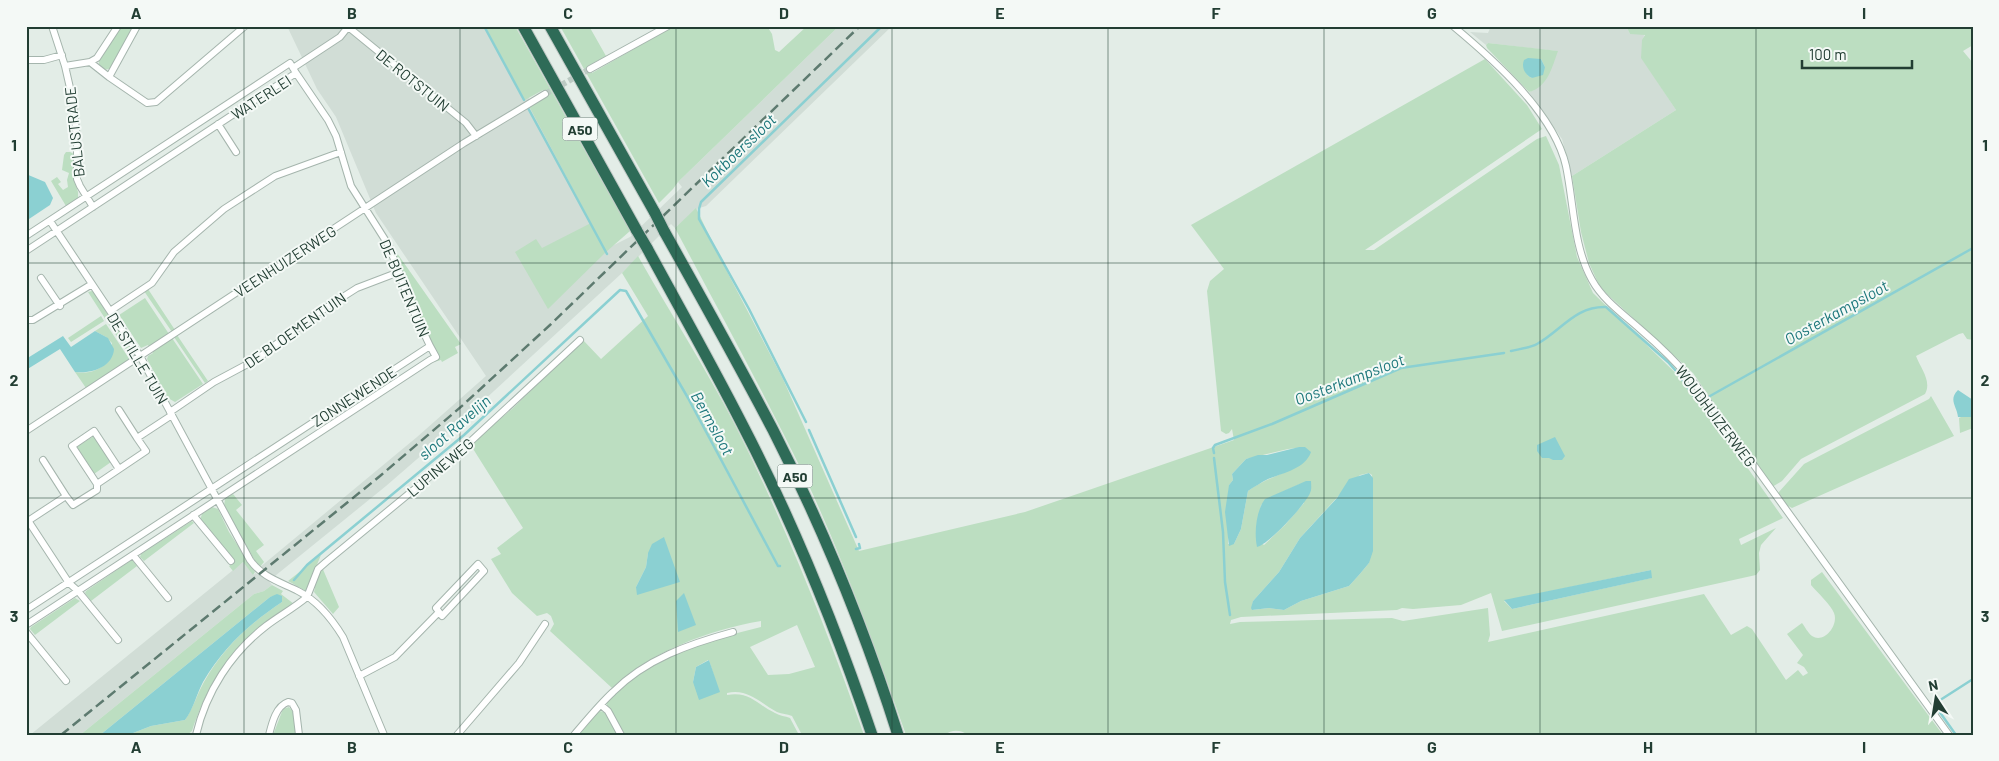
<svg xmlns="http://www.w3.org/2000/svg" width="1999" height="761" font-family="Barlow,sans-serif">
<rect width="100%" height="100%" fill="#e3ede7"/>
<path fill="#d1ddd6" d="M 287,26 L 488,26 L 612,246 L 630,237 L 682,187 L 678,182 L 839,26 L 892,26 L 706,206 L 696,209 L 675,228 L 671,224 L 622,273 L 469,414 L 386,486 L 275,576 L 259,568 L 417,437 L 486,376 L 376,213 L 336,117 L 317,89 Z
M 1491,26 L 1626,26 L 1630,34 L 1644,34 L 1642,58 L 1676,110 L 1572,176 L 1562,139 L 1529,92 L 1534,90 L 1557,51 L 1488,43 L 1486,45 L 1470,32 L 1488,33 Z
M 243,562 L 254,575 L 255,573 L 268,580 L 272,585 L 264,591 L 254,594 L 80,735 L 30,735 Z"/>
<path fill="#bcdec1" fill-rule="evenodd" d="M 121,26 L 134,26 L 111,68 C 106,71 101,69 99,64 L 99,59 Z
M 485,26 L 515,26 L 630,231 L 606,252 L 548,309 L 515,252 L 536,239 L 542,248 L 591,223 L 529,106 L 547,97 L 543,90 L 525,100 Z
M 560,26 L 589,26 L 606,56 L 588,66 L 592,73 L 674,26 L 767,26 L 772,34 L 775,50 L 779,52 L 807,26 L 839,26 L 678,182 L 673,189 L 659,203 Z
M 1626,26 L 1973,26 L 1973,45 L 1963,51 L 1973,63 L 1973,340 L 1967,339 L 1963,333 L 1959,334 L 1916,356 C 1921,369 1932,381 1925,394 L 1801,459 L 1782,481 L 1772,487 L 1693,373 L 1607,294 L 1599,285 L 1589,263 L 1581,232 L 1572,176 L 1676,110 L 1641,58 L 1642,40 L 1645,35 L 1630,34 Z
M 1488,43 L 1558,51 C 1552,67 1548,87 1529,92 L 1487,48 L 1486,45 ZM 1541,59 L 1545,67 L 1532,78 C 1524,75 1525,67 1524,60 Z
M 1485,59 L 1527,105 L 1542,129 L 1365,250 L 1374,250 L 1537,139 L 1546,136 L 1559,165 L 1577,257 L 1593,293 L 1691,388 L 1783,518 L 1739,539 L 1741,545 L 1776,528 L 1761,545 L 1759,553 L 1760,570 L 1756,575 L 1502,631 L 1491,593 L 1461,605 L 1413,609 L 1402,608 L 1397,610 L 1241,617 L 1231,620 L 1230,624 L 1240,622 L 1392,618 L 1403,621 L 1488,608 L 1490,635 L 1488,642 L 1704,594 L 1731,635 L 1747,626 L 1752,629 L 1786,680 L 1798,670 L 1803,676 L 1808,673 L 1804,667 L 1797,663 L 1803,655 L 1787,634 L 1802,623 C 1805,627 1808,633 1812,636 C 1824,644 1839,625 1834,613 C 1831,605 1817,592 1811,585 L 1811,580 L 1822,572 L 1943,735 L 968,735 C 961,730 952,729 945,735 L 906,735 C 875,647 844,561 805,477 C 764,393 719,311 675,228 L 696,208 L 722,262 L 783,379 L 859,551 L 1025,512 L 1234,440 L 1232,429 L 1229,433 L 1226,434 L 1221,431 L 1207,291 L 1210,281 L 1224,269 L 1191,225 ZM 1305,447 L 1305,461 C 1287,474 1265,478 1248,491 L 1241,529 L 1234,544 L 1228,544 L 1229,485 L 1233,480 L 1232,474 L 1246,459 L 1288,449 ZM 1369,473 L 1372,475 L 1369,563 L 1359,575 L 1349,586 L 1301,601 L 1284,610 L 1269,608 L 1252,610 L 1253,601 L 1279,572 L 1300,538 L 1342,492 L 1360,475 ZM 1300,484 L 1304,503 L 1285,525 L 1264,545 L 1256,539 L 1261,505 L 1278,494 ZM 1651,570 L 1651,578 L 1512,609 L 1504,601 Z
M 66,152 L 70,152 L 74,154 L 74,179 L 78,192 L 78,199 L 66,206 L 51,181 L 57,177 L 61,182 L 58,184 L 63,190 L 68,187 L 67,180 L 69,173 L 62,170 L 64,155 Z
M 392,246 L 461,344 L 455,347 L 458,353 L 442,362 L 441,360 L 434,362 L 438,356 L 420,322 Z
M 638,256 C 670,313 706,368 736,427 C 786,526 827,630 864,735 L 802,735 L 792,716 C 787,714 782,714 777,712 C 760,703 748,688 727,693 L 727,695 C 750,691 756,704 775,713 C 780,716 785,716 790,718 L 799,735 L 624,735 L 606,703 C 647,659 703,641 761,627 L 761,621 C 708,630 651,652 612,688 L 550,631 L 554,624 L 551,616 L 547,613 L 537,616 L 512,593 L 491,559 L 501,554 L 497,548 L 523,528 L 470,444 L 512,409 L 583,340 L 601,359 L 648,316 L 622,273 ZM 648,553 L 680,582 L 636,587 L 646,567 ZM 797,625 L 815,667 L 789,674 L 768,675 L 750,647 ZM 708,660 L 709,660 L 719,692 L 693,682 L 696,667 Z
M 148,289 L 175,330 L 172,332 L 144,291 Z
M 92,291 L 95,293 L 110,318 L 106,320 L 88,292 Z
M 145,298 L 169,334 L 149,347 L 148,345 L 141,348 L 119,315 Z
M 101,316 L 104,321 L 71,342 L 68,338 Z
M 112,319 L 133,352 L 132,358 L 107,322 Z
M 106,324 L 130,360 L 86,388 L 75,372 C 88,374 98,371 108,362 L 112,343 L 106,337 L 95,331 Z
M 177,335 L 208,381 L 205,383 L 176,340 L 174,337 Z
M 172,338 L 203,384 L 175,402 L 168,398 L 147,359 L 148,356 L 153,353 L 152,351 Z
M 1931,396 L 1954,436 L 1792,508 L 1783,503 L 1777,494 L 1804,464 L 1929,399 Z
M 1973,414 L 1973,428 L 1960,433 L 1959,418 L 1963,416 L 1971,417 Z
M 94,436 L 111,462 L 94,474 L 76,447 Z
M 233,494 L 242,505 L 236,510 L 264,545 L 256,551 L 264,562 L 259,568 L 224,506 L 225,499 Z
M 212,507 L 218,509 L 229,532 L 255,572 L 253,575 L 243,562 L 233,571 L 229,566 L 234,562 L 200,520 L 202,514 Z
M 192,521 L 194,523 L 144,561 L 140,557 L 141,554 Z
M 321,555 L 306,591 L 288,581 Z
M 130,561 L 133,561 L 137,566 L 91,601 L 85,593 L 86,591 Z
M 322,567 L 339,607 L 333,614 L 314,592 L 315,588 L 313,588 Z
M 272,585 L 283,591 L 281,594 L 294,604 C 280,614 265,623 253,633 C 223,659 204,694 192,731 L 187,735 L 128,735 L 151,726 L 185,720 C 193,709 197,694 204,682 C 223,648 249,624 282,602 L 279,595 L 270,597 L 100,735 L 80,735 L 254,594 L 264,591 Z
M 75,598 L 80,601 L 35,635 L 30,629 L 31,627 Z
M 289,707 L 293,712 L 296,735 L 273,735 L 283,709 Z
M 599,711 L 605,712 L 618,735 L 577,735 Z"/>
<path fill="#8bd0d2" d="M 1528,58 L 1541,59 L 1545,67 L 1543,75 L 1532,78 C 1525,75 1521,67 1524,60 Z
M 26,174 L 45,182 L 53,198 L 50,205 L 26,221 Z
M 95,331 L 108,338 L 114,349 C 113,367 91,374 75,372 L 60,349 L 26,370 L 26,359 L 63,336 L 71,347 Z
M 1958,390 L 1973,400 L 1973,414 L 1971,417 L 1958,417 C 1957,406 1948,400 1958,390 Z
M 1555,437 L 1565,456 L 1562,460 L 1553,460 L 1549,458 L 1542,458 L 1537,451 L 1537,445 Z
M 1299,447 L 1305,447 L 1311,452 C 1305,469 1283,473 1268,479 C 1262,482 1254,487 1248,491 L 1241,529 L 1234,544 L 1229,546 L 1225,512 L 1229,485 L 1233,480 L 1232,474 L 1246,459 L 1258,455 L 1267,455 Z
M 1369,473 L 1373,478 L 1373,551 L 1369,563 L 1359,575 L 1349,586 L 1301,601 L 1284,610 L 1269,608 L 1252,610 L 1251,608 L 1253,601 L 1279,572 L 1300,538 L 1337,498 L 1349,479 Z
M 1306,481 L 1311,481 C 1311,485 1312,489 1310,493 C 1306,504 1268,545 1257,547 C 1254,533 1256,511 1265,499 Z
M 664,537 L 680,582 L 637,595 L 636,587 L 646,567 L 648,553 L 652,544 Z
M 1651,570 L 1652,578 L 1512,609 L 1504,600 Z
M 684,593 L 696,625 L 678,632 L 676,601 Z
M 277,594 L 282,596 L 282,602 C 249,624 223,648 203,682 C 197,693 193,710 185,720 L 151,726 L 128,735 L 100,735 L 270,597 Z
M 709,660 L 720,692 L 699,700 L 693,682 L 696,667 Z"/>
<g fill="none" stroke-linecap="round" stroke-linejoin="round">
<path stroke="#8bd0d2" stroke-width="2.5" d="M 484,26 L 524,100
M 528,108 L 607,254
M 1511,351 C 1519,349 1530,348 1537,344 C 1562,330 1575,306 1606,307 L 1668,362 L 1676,371 L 1698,402 L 1700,400
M 1710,396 L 1973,248
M 806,422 L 749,309 L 699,219 L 699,209 L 701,202 L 882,26
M 809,430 L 856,537
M 1214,453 L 1213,448 L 1215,445 L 1272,424 L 1401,368 L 1504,353
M 1214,458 L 1223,532 L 1225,582 L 1230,615
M 856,549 L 860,548 L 859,544
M 294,580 L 307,565 L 464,435 L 620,290 L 626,291 L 688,398 L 778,566 L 780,566
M 1956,735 L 1934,704 L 1973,679"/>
<path stroke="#bccac3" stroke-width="6" stroke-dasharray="6 3" stroke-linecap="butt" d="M 545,94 L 590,69"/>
<defs>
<path id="street" d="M 52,26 L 65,66 L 73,101 L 77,139 L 77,179 L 80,186 L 93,207
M 347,26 L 466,123 L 476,136
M 1453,26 C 1494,60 1554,113 1566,166 C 1574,204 1573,246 1592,280 C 1603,300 1623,314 1640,329 C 1660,346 1679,365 1696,385 L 1949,735
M 26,60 L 44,60 L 62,55
M 90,62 L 109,77 L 137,26
M 65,66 L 90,62 L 97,58 L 118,26
M 293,68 L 340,37 L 348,27
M 590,69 L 668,26
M 296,73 L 328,120 L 336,136 L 351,186 L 389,246 L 412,308 L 430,346
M 109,77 L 147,103 L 156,102 L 245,26
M 218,124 L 236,152
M 50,221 L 140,356 L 250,560 C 262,577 280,582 298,591 C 318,601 332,619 343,637 L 384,735
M 26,236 L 290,63 L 296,73 L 26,251
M 41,278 L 60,306
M 110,311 L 152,283 L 174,252 L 224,209 L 275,176 L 341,152
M 26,320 L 33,320 L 92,284
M 119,410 L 137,438
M 170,412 L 214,382 L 257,359 L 313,316 L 357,288 L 399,272
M 26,431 L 464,143 L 545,94
M 43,460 L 66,496
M 97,484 L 72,446 L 94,431 L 119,469
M 193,515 L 231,561
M 27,519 L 69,583 L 78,591 L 118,640
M 28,521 L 66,496 L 73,505 L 97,490 L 97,484 L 146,451 L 137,438 L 172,415
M 133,555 L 168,598
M 307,597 L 318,569 L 326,562 L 456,455 L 580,340
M 26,610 L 430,346 L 436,357 L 430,360 L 26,625
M 26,632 L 66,681
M 359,676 L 395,657 L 439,612 L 442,616 L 484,571 L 478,564 L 436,608 L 439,612
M 601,705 L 608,711 L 621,735
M 196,735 C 206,692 231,653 266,626 C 279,616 294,608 307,597
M 269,735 C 272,723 276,706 288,702 L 292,703 L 296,710 L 299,735
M 457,735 L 519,663 L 545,624
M 574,735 C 587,720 599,705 613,692 C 646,659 689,644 733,632"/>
<path id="highway" d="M 523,26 L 637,231
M 550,26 L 655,213
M 664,231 C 701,297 738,363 773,430 C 823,528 865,631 898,735
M 647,248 C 679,307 712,365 742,424 C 794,524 836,628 872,735"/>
</defs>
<use href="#street" stroke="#a5b5ad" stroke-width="8"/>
<use href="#highway" stroke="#c1c9c6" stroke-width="13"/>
<use href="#street" stroke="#fff" stroke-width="6"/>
<use href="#highway" stroke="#2e6b57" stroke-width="11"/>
<path stroke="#5d7a6f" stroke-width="2.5" stroke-dasharray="10 5" stroke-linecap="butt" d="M 61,735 L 380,476 L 463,405 L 550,325 L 860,26"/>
<defs>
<path id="highway-bridge" d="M 655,213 L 664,231
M 637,231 L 647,248"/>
</defs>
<use href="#highway-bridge" stroke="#c1c9c6" stroke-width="13" stroke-linecap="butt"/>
<use href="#highway-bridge" stroke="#2e6b57" stroke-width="11"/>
</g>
<path fill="none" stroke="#223e33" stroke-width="1" stroke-opacity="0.55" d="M 244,26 L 244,735M 460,26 L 460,735M 676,26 L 676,735M 892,26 L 892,735M 1108,26 L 1108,735M 1324,26 L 1324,735M 1540,26 L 1540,735M 1756,26 L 1756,735M 26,263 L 1973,263M 26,498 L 1973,498"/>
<g text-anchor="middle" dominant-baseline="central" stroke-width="4" stroke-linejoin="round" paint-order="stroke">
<g fill="#f4f9f6" stroke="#61766e" stroke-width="1">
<rect x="562.5" y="117.5" width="35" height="23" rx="4"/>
<rect x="777.5" y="464.5" width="35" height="23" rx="4"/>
</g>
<g font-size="14" font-weight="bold" fill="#223e33">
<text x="580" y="129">A50</text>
<text x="795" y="476">A50</text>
</g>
<g font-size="15" fill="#223e33" stroke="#f4f9f6">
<text transform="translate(413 80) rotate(39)">DE ROTSTUIN</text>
<text transform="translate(261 97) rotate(-33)">WATERLEI</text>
<text transform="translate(74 132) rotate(-96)">BALUSTRADE</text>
<text transform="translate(285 261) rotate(-33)">VEENHUIZERWEG</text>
<text transform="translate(405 288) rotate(67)">DE BUITENTUIN</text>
<text transform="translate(295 330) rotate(-35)">DE BLOEMENTUIN</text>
<text transform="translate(138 358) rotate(59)">DE STILLE TUIN</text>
<text transform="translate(354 396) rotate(-33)">ZONNEWENDE</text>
<text transform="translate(1716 416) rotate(53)">WOUDHUIZERWEG</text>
<text transform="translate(440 467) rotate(-40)">LUPINEWEG</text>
</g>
<g font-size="16" font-style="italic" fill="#1c777b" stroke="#f4f9f6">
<text transform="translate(738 150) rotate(-44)">Kokboerssloot</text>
<text transform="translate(1836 312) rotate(-29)">Oosterkampsloot</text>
<text transform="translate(1349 379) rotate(-21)">Oosterkampsloot</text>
<text transform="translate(713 423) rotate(61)">Bermsloot</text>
<text transform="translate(454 427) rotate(-41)">sloot Ravelijn</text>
</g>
</g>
<rect width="1999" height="761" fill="none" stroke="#f4f9f6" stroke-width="55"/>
<g transform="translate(1936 698) rotate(348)" stroke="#f4f9f6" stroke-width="4" paint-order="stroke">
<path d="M0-4L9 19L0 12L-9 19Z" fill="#223e33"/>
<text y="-8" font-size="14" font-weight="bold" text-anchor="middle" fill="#223e33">N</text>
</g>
<path d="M1802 60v8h110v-8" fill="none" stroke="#223e33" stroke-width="2.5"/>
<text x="1809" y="60" font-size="15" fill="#223e33" stroke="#f4f9f6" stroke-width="4" paint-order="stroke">100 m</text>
<rect x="28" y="28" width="1944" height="706" fill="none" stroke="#223e33" stroke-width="2"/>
<g font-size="16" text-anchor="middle" font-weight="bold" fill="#223e33">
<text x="136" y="19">A</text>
<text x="352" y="19">B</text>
<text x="568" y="19">C</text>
<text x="784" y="19">D</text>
<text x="1000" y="19">E</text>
<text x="1216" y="19">F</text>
<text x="1432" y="19">G</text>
<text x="1648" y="19">H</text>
<text x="1864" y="19">I</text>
<text x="14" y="151">1</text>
<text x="1985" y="151">1</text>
<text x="14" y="386">2</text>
<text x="1985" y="386">2</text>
<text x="14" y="622">3</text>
<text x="1985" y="622">3</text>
<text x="136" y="753">A</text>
<text x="352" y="753">B</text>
<text x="568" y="753">C</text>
<text x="784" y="753">D</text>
<text x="1000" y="753">E</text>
<text x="1216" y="753">F</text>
<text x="1432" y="753">G</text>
<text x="1648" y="753">H</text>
<text x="1864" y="753">I</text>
</g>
</svg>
